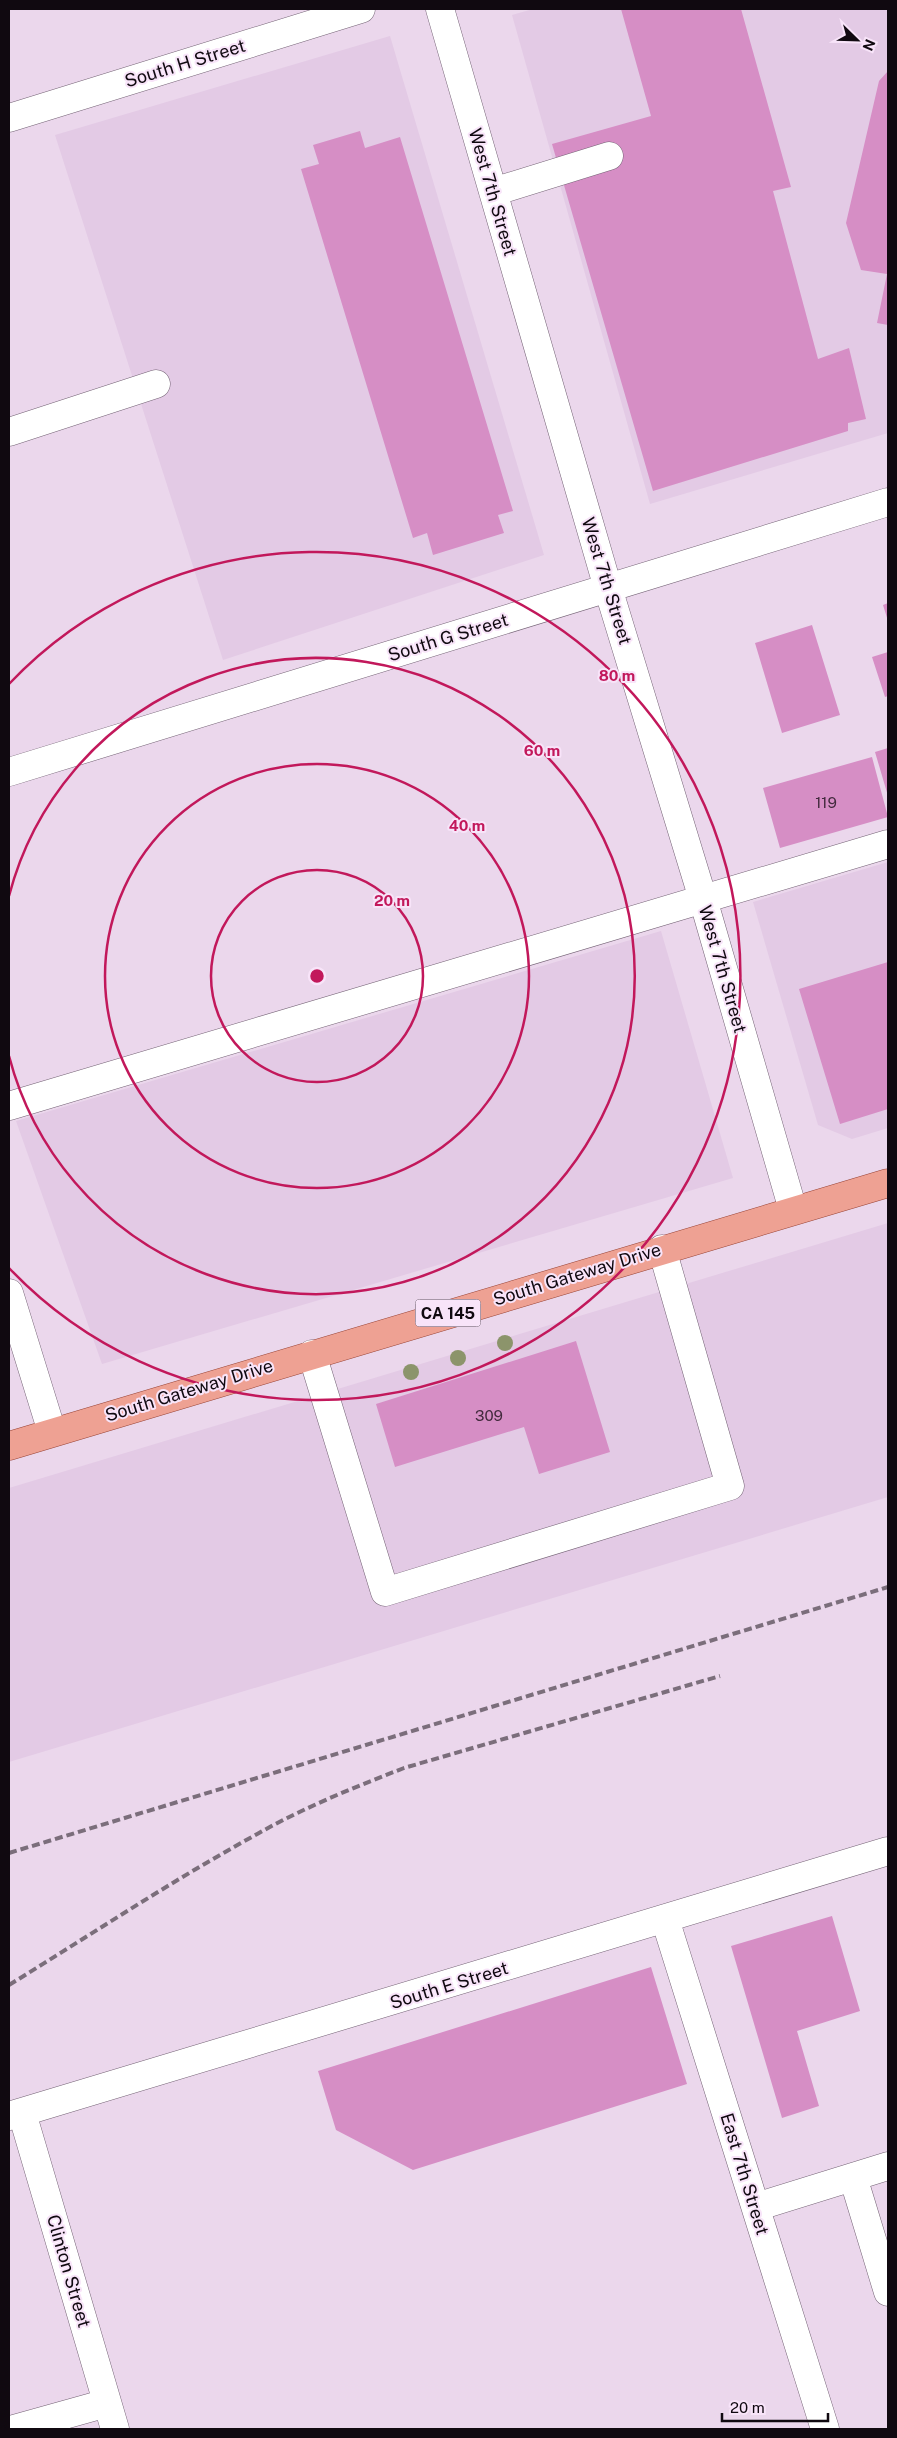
<svg xmlns="http://www.w3.org/2000/svg" width="897" height="2438" font-family="'Public Sans',sans-serif">
<rect width="100%" height="100%" fill="#ebd7ec"/>
<path fill="#e3cae5" d="M 533,9 L 888,9 L 888,433 L 650,504 L 512,15 Z
M 390,36 L 544,555 L 223,660 L 55,135 Z
M 888,862 L 888,1128 L 852,1139 L 818,1125 L 753,902 Z
M 661,931 L 733,1178 L 102,1364 L 16,1121 Z
M 888,1223 L 888,1497 L 9,1762 L 9,1488 Z"/>
<path fill="#d68ec5" d="M 621,9 L 741,9 L 791,187 L 773,191 L 818,359 L 849,348 L 866,419 L 848,423 L 848,431 L 653,491 L 552,144 L 651,116 Z
M 888,71 L 888,325 L 877,323 L 887,274 L 861,270 L 846,223 L 879,81 Z
M 360,131 L 365,148 L 400,137 L 513,511 L 498,515 L 504,533 L 433,555 L 427,533 L 413,538 L 301,169 L 319,164 L 313,145 Z
M 888,603 L 888,621 L 883,605 Z
M 812,625 L 840,715 L 782,733 L 755,643 Z
M 888,652 L 888,696 L 885,697 L 872,657 Z
M 888,748 L 888,796 L 875,752 Z
M 872,757 L 888,817 L 780,848 L 763,788 Z
M 888,962 L 888,1109 L 840,1124 L 799,989 Z
M 576,1341 L 610,1452 L 539,1474 L 524,1427 L 395,1467 L 376,1404 Z
M 832,1916 L 860,2011 L 797,2031 L 819,2106 L 782,2118 L 731,1946 Z
M 651,1967 L 687,2084 L 413,2170 L 336,2130 L 318,2071 Z"/>
<g fill="none" stroke-linecap="round" stroke-linejoin="round">
<defs>
<path id="minor" d="M 440,9 L 608,588 L 703,899 L 793,1210
M 9,118 L 361,9
M 493,192 L 609,156
M 9,432 L 156,384
M 9,772 L 888,502
M 9,1106 L 888,844
M 9,1293 L 52,1432
M 312,1354 L 385,1592 L 730,1486 L 662,1249
M 665,1919 L 825,2429
M 22,2113 L 115,2429
M 9,2116 L 888,1851
M 853,2177 L 888,2292
M 756,2207 L 888,2166
M 14,2429 L 107,2403"/>
<path id="major" d="M 9,1446 L 888,1183"/>
</defs>
<use href="#minor" stroke="#746375" stroke-width="29"/>
<use href="#major" stroke="#984436" stroke-width="29"/>
<use href="#minor" stroke="#fff" stroke-width="28"/>
<use href="#major" stroke="#eea193" stroke-width="28"/>
<path stroke="#7b6e7b" stroke-width="4" stroke-dasharray="8 4" stroke-linecap="butt" d="M 9,1853 L 888,1587
M 9,1985 C 92,1934 173,1880 259,1833 C 305,1807 355,1787 404,1768 L 720,1676"/>
</g>
<g fill="#8c946b">
<circle cx="505" cy="1343" r="8"/>
<circle cx="458" cy="1358" r="8"/>
<circle cx="411" cy="1372" r="8"/>
</g>
<g fill="none" stroke="#c2185b" stroke-width="2.5">
<circle cx="317" cy="976" r="106"/>
<circle cx="317" cy="976" r="212"/>
<path d="M9 896A318 318 0 1 1 9 1056"/>
<path d="M9 684A424 424 0 1 1 9 1268"/>
</g>
<g text-anchor="middle" dominant-baseline="central" stroke-width="4" stroke-linejoin="round" paint-order="stroke">
<g font-size="15" fill="#422a3d">
<text x="826" y="802">119</text>
<text x="489" y="1415">309</text>
</g>
<rect fill="#f8e4f9" stroke="#564b56" stroke-width="1" x="415.5" y="1299.5" width="65" height="27" rx="4"/>
<g font-size="16" font-weight="bold" fill="#100910">
<text x="448" y="1313">CA 145</text>
</g>
<g font-size="18" fill="#100910" stroke="#f8e4f9">
<text transform="translate(185 63) rotate(-17)">South H Street</text>
<text transform="translate(493 192) rotate(74)">West 7th Street</text>
<text transform="translate(607 581) rotate(73)">West 7th Street</text>
<text transform="translate(448 637) rotate(-17)">South G Street</text>
<text transform="translate(723 969) rotate(74)">West 7th Street</text>
<text transform="translate(577 1274) rotate(-17)">South Gateway Drive</text>
<text transform="translate(189 1390) rotate(-17)">South Gateway Drive</text>
<text transform="translate(449 1985) rotate(-17)">South E Street</text>
<text transform="translate(745 2174) rotate(73)">East 7th Street</text>
<text transform="translate(69 2271) rotate(74)">Clinton Street</text>
</g>
</g>
<circle cx="317" cy="976" r="8" fill="#c2185b" stroke="#f8e4f9" stroke-width="2.5"/>
<g font-size="15" text-anchor="middle" font-weight="bold" fill="#c2185b" stroke="#f8e4f9" stroke-width="4" stroke-linejoin="round" paint-order="stroke">
<text x="617" y="681">80 m</text>
<text x="542" y="756">60 m</text>
<text x="467" y="831">40 m</text>
<text x="392" y="906">20 m</text>
</g>
<rect width="897" height="2438" fill="none" stroke="#100910" stroke-width="20"/>
<g transform="translate(857 40) rotate(113)" stroke="#f8e4f9" stroke-width="4" paint-order="stroke">
<path d="M0-4L9 19L0 12L-9 19Z" fill="#100910"/>
<text y="-8" font-size="14" font-weight="bold" text-anchor="middle" fill="#100910">N</text>
</g>
<path d="M722 2413v8h106v-8" fill="none" stroke="#100910" stroke-width="2.5"/>
<text x="730" y="2413" font-size="15" fill="#100910" stroke="#f8e4f9" stroke-width="4" paint-order="stroke">20 m</text>
</svg>
